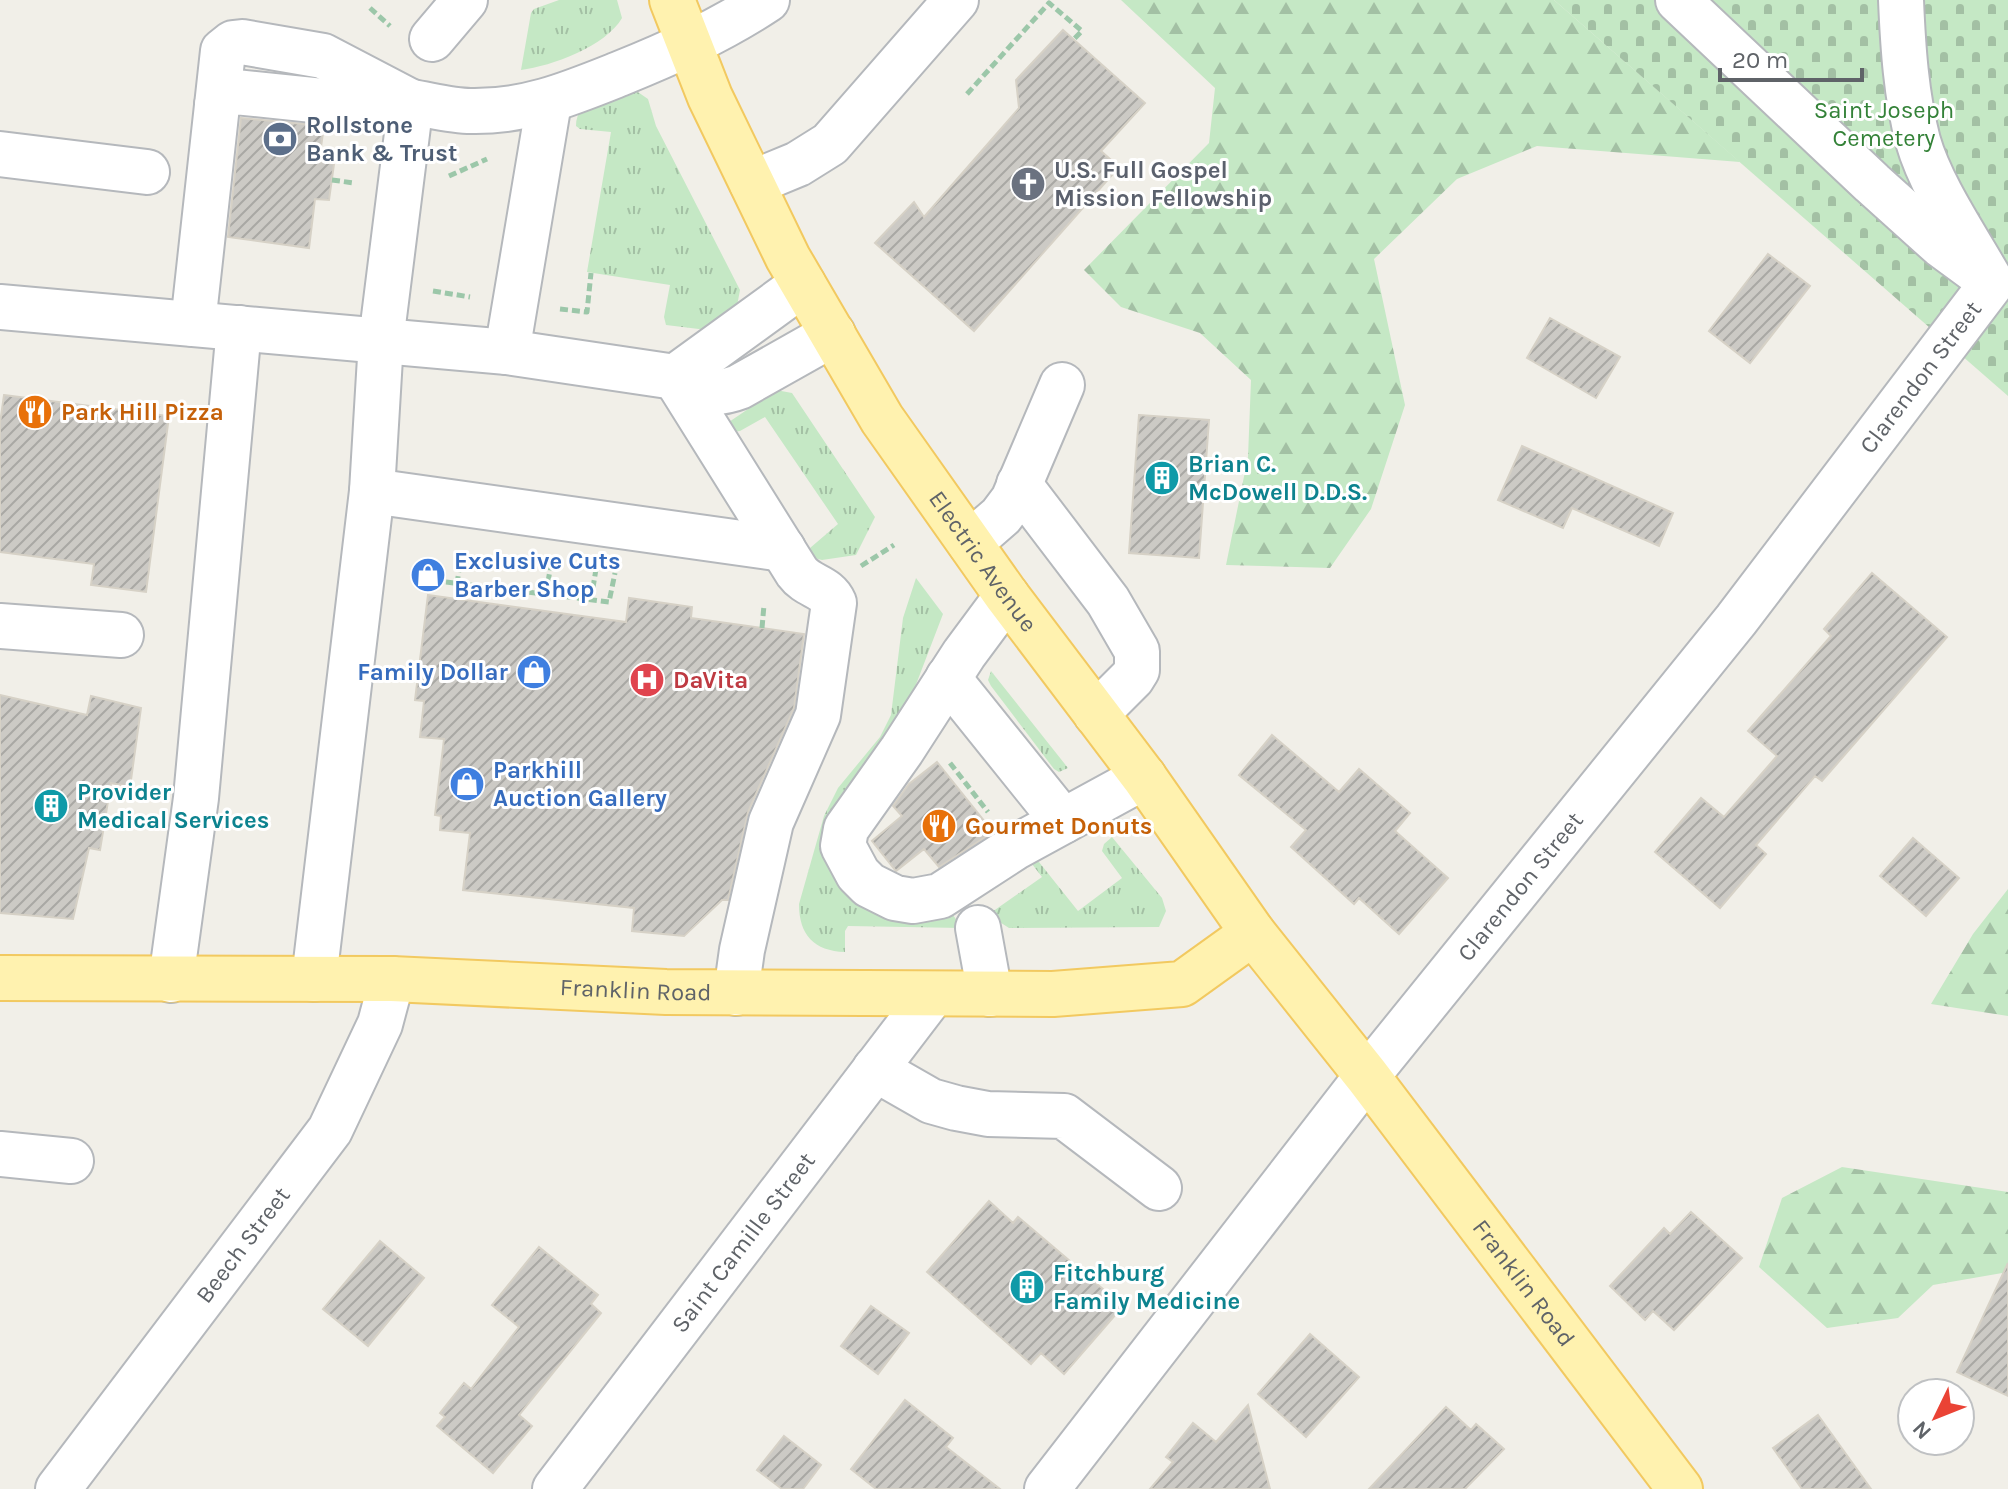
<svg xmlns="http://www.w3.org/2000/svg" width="2008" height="1489" font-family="Karla,sans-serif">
<defs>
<pattern id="grass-tufts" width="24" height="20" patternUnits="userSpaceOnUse" patternTransform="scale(2)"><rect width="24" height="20" fill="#c5e8c5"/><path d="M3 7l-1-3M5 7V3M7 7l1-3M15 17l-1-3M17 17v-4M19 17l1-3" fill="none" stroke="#a3c0a4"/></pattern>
<pattern id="forest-firs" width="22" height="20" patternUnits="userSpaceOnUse" patternTransform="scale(2)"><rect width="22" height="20" fill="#c5e8c5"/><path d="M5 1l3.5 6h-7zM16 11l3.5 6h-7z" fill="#a3c0a4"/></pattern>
<pattern id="cemetery-stones" width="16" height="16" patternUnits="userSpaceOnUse" patternTransform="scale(2)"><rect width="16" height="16" fill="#c5e8c5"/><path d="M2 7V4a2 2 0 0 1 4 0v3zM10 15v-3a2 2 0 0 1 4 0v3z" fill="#a3c0a4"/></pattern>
<pattern id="building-hatch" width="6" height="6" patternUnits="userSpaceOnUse" patternTransform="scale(2)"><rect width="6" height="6" fill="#cccac5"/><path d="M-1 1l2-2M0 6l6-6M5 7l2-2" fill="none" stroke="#a9a8a4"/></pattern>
</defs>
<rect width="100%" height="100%" fill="#f1efe8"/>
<path fill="url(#grass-tufts)" d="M 559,0 L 617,0 L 622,18 C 606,46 552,66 521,70 L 531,13 L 534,9 Z
M 632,88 L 648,99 L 656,126 L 740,290 L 737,306 L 707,330 L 666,325 L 664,317 L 670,285 L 587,272 L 611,132 L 580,129 L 576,126 C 576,98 612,95 632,88 Z
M 776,390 L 792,393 L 875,517 L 856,555 L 822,560 L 814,558 L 810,548 L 838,524 L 765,417 L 740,431 L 732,432 L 726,424 Z
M 916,578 L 943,614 L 907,708 L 835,848 L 944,902 L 962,928 L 848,926 L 845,931 L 845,952 C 814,951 799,935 799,904 L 824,816 L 838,788 L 880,737 L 891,715 L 903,618 Z
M 991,671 L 1068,768 L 1059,772 L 1054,769 L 991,686 L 988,680 Z
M 1112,837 L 1162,898 L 1166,911 L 1159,927 L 1009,928 L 995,919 L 992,912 L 1042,877 L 1032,864 L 1035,862 L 1039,862 L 1078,911 L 1122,878 L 1102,851 L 1104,844 Z"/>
<path fill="url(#forest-firs)" d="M 1121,0 L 1554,0 L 1740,162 L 1537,146 L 1457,179 L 1374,259 L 1405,405 L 1371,509 L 1330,568 L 1226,565 L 1248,457 L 1251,380 L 1200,333 L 1121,307 L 1084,270 L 1209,143 L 1215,88 Z
M 2008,889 L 2008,1016 L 1931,1004 L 1973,934 Z
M 1842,1167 L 2008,1192 L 2008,1272 L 1933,1285 L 1898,1318 L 1827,1328 L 1759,1267 L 1782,1198 Z"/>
<path fill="url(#cemetery-stones)" d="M 1554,0 L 2008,0 L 2008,396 Z"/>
<path fill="url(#building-hatch)" stroke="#d6d1c6" stroke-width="2" d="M 1063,30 L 1145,103 L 1101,151 L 1119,167 L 974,331 L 875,243 L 914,202 L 924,217 L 1019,108 L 1016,80 Z
M 241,118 L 324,126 L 319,161 L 334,164 L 329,200 L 315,199 L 309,248 L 228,237 Z
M 1768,254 L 1810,286 L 1750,363 L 1709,331 Z
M 1550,318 L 1620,357 L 1596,398 L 1527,358 Z
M 4,395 L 169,416 L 146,592 L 91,585 L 94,564 L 0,552 L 0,423 Z
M 1139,415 L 1209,420 L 1199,558 L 1129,553 Z
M 1522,446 L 1673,513 L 1659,546 L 1572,508 L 1563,528 L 1498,500 Z
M 1872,573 L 1947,637 L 1822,781 L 1815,776 L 1756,845 L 1766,854 L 1720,908 L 1655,852 L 1701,798 L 1724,817 L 1777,756 L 1748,731 L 1831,636 L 1824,629 Z
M 428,595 L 626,622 L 629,598 L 692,607 L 691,618 L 804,634 L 794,708 L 748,812 L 728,900 L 722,900 L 684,936 L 632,931 L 634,908 L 463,890 L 470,833 L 440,830 L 441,816 L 435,815 L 444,739 L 420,737 L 424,701 L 415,700 Z
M 0,695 L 87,715 L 91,696 L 141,708 L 130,787 L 111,783 L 100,850 L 89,848 L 73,919 L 0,913 Z
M 1272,735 L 1339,792 L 1359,769 L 1410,813 L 1395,831 L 1448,878 L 1399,934 L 1359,898 L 1354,904 L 1291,847 L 1306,830 L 1239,775 Z
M 937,762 L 993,832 L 939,867 L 924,849 L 896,871 L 872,841 L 902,816 L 893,806 L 909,784 Z
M 1913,838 L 1959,878 L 1926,916 L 1880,876 Z
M 989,1201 L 1013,1223 L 1018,1217 L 1123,1306 L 1064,1374 L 1041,1353 L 1031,1364 L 927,1272 Z
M 1691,1212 L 1742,1258 L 1674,1330 L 1653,1311 L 1645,1320 L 1610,1286 L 1664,1228 L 1670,1234 Z
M 380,1241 L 424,1278 L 368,1346 L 323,1309 Z
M 539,1247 L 598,1295 L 591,1304 L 601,1313 L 519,1415 L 532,1426 L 493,1473 L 437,1426 L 445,1417 L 440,1413 L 464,1383 L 471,1389 L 519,1327 L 492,1305 Z
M 2008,1263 L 2008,1396 L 1957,1372 Z
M 871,1306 L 909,1333 L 878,1374 L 841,1346 Z
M 1310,1334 L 1359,1377 L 1306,1437 L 1258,1394 Z
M 905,1400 L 953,1438 L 946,1447 L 1000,1489 L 876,1489 L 851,1469 Z
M 1248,1405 L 1270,1489 L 1150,1489 L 1173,1462 L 1166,1457 L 1193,1423 L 1216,1442 Z
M 1446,1407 L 1471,1430 L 1476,1424 L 1504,1449 L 1465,1489 L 1369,1489 Z
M 1818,1415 L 1871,1489 L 1802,1489 L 1773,1448 Z
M 784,1436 L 821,1465 L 803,1489 L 782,1489 L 757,1470 Z"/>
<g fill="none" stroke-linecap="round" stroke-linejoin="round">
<defs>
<g id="minor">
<path d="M 1678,0 L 1872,183 L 1941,245 L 1975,270"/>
<path d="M 432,39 L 465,0"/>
<path d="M 217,105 L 228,93 L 235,92 L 332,102 L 408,102"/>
<path d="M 0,154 L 147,172"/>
<path d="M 752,183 L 798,164 L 830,144 L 956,0"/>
<path d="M 0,307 L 507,352 L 675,377 C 698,392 713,397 739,387 L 833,334"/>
<path d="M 193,324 L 223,51 L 233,43 L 242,42 L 323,56 L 411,102"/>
<path d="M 507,352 L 549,102"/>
<path d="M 675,377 L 797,572 C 808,587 827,586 834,603 L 818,715 L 771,822 L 742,950 L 736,993"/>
<path d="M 675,377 L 803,284"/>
<path d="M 1019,484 L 1108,601 L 1137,651 L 1137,670 L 1132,678 L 1096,714"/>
<path d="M 372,491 L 783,549"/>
<path d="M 970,543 L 1001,516 L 1013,500 L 1062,385"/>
<path d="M 1007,596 L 964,654 L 902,750 L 846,829 L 843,846 L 858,874 L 869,885 L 895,898 L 913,901 L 940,896 L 1014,848 L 1144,777"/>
<path d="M 0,626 L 121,635"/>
<path d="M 948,678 L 1063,821"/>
<path d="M 978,928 L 990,994"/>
<path d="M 314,979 L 372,491 L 381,341 L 411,102 C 430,105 452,111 471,111 C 526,112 569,94 619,74 C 671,53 720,31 767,0"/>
<path d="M 171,980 L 196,798 L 239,328"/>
<path d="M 875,1069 L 931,1101 L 956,1108 L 988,1114 L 1064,1116 L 1159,1188"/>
<path d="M 0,1154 L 71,1161"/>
<path id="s1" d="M 58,1489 L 330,1130 L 380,1024 L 392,979"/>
<path id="s2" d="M 555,1489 L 932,995"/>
<path id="s3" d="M 1047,1489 L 1367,1076 L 1736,620 L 1992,283 C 1968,240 1931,187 1918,141 C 1906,95 1903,47 1901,0"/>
</g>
<g id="major">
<path id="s4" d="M 672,0 L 710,97 L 788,258 L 882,419 L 1007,596 L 1144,777 L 1253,933 L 1367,1076 L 1680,1489"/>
<path id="s5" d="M 0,978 L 392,979 L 666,992 L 1053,994 L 1182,984 L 1253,933"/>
</g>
</defs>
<use href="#minor" stroke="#b5b8bc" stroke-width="48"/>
<use href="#major" stroke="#f2c960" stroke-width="48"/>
<path stroke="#9cc7a9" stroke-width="5" stroke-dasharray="8 4" stroke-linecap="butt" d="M 370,8 L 390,26
M 967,94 L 1049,3 L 1082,31 L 1074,39
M 449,176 L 487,159
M 332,180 L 354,183
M 433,291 L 470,297
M 560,309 L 587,312 L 591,273
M 861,566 L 894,545
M 446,582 L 609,602 L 615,573
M 457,584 L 462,549
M 546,594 L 551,564
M 591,600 L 596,569
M 762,628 L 764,605
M 950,763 L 988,812"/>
<use href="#minor" stroke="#fff" stroke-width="44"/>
<use href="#major" stroke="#fff2af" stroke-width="44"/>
</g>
<defs>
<symbol id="bank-disc" viewBox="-11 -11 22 22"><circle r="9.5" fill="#5c6f8a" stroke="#fff"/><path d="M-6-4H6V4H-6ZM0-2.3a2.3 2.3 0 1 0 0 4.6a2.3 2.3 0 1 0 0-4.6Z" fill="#fff"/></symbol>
<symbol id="church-disc" viewBox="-11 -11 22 22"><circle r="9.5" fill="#6b7280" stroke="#fff"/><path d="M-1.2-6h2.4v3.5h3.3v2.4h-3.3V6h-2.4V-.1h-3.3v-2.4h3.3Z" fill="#fff"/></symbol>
<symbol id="restaurant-disc" viewBox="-11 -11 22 22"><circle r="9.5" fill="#e8710a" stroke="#fff"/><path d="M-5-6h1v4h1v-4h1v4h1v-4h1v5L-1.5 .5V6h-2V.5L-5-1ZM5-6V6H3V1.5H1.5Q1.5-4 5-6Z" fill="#fff"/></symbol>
<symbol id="building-disc" viewBox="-11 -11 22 22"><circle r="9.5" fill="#0f9aa8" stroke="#fff"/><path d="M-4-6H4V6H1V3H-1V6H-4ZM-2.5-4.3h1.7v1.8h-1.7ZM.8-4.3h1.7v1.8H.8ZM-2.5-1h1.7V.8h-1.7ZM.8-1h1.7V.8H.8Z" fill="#fff"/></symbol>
<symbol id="shop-disc" viewBox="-11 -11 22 22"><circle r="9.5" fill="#3f7fe0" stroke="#fff"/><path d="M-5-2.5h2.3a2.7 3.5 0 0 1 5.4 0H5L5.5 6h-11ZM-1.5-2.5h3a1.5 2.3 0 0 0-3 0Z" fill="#fff"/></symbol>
<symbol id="hospital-disc" viewBox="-11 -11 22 22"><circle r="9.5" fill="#e0444e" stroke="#fff"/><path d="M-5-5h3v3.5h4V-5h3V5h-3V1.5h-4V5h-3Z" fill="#fff"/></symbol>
</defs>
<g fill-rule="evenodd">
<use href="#bank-disc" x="260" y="119" width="40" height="40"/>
<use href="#church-disc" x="1008" y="164" width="40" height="40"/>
<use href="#restaurant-disc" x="15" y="392" width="40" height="40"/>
<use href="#building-disc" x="1142" y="458" width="40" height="40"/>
<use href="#shop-disc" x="408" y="555" width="40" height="40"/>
<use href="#shop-disc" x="514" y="652" width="40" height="40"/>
<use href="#hospital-disc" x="627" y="660" width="40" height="40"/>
<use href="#shop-disc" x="447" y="764" width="40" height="40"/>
<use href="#building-disc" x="31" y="786" width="40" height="40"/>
<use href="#restaurant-disc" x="919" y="806" width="40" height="40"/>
<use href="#building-disc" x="1007" y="1267" width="40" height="40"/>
</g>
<g text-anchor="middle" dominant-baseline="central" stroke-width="6" stroke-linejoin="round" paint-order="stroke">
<g font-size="24" fill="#348238" stroke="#fff">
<text x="1884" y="110">Saint Joseph<tspan x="1884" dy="28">Cemetery</tspan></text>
</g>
<g font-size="24" font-weight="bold" fill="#4e5e75" stroke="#fff" text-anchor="start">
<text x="306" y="125">Rollstone<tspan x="306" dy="28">Bank &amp; Trust</tspan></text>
</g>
<g font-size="24" font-weight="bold" fill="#5b616d" stroke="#fff" text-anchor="start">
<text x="1054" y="170">U.S. Full Gospel<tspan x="1054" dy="28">Mission Fellowship</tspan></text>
</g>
<g font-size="24" fill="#5f6368" stroke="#fff">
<text stroke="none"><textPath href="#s3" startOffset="1414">Clarendon Street</textPath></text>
<text stroke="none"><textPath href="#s4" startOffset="644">Electric Avenue</textPath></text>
<text stroke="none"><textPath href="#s3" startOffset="766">Clarendon Street</textPath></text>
<text stroke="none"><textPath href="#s5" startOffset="636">Franklin Road</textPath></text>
<text stroke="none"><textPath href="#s2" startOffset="310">Saint Camille Street</textPath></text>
<text stroke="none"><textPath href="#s1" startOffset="306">Beech Street</textPath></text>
<text stroke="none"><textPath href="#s4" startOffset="1546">Franklin Road</textPath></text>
</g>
<g font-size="24" font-weight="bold" fill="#c56008" stroke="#fff" text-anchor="start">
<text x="61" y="412">Park Hill Pizza</text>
<text x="965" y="826">Gourmet Donuts</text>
</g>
<g font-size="24" font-weight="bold" fill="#0d838f" stroke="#fff" text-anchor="start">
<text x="1188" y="464">Brian C.<tspan x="1188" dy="28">McDowell D.D.S.</tspan></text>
<text x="77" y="792">Provider<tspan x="77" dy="28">Medical Services</tspan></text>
<text x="1053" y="1273">Fitchburg<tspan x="1053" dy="28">Family Medicine</tspan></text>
</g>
<g font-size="24" font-weight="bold" fill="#366cbe" stroke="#fff" text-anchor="start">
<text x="454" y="561">Exclusive Cuts<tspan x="454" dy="28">Barber Shop</tspan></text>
<text x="508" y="672" text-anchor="end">Family Dollar</text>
<text x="493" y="770">Parkhill<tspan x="493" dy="28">Auction Gallery</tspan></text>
</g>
<g font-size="24" font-weight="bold" fill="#be3a42" stroke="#fff" text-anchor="start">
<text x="673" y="680">DaVita</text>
</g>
</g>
<g transform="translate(1936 1417) rotate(227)"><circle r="38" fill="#ffffff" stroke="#bfc1c3" stroke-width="2"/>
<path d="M0-6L14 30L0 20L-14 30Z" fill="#ea4335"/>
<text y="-12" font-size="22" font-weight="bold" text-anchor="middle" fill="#5f6368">N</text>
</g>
<path d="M1720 68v12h142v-12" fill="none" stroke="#5f6368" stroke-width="4"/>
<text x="1732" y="68" font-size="24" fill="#5f6368" stroke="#ffffff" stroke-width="6" paint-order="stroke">20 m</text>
</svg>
